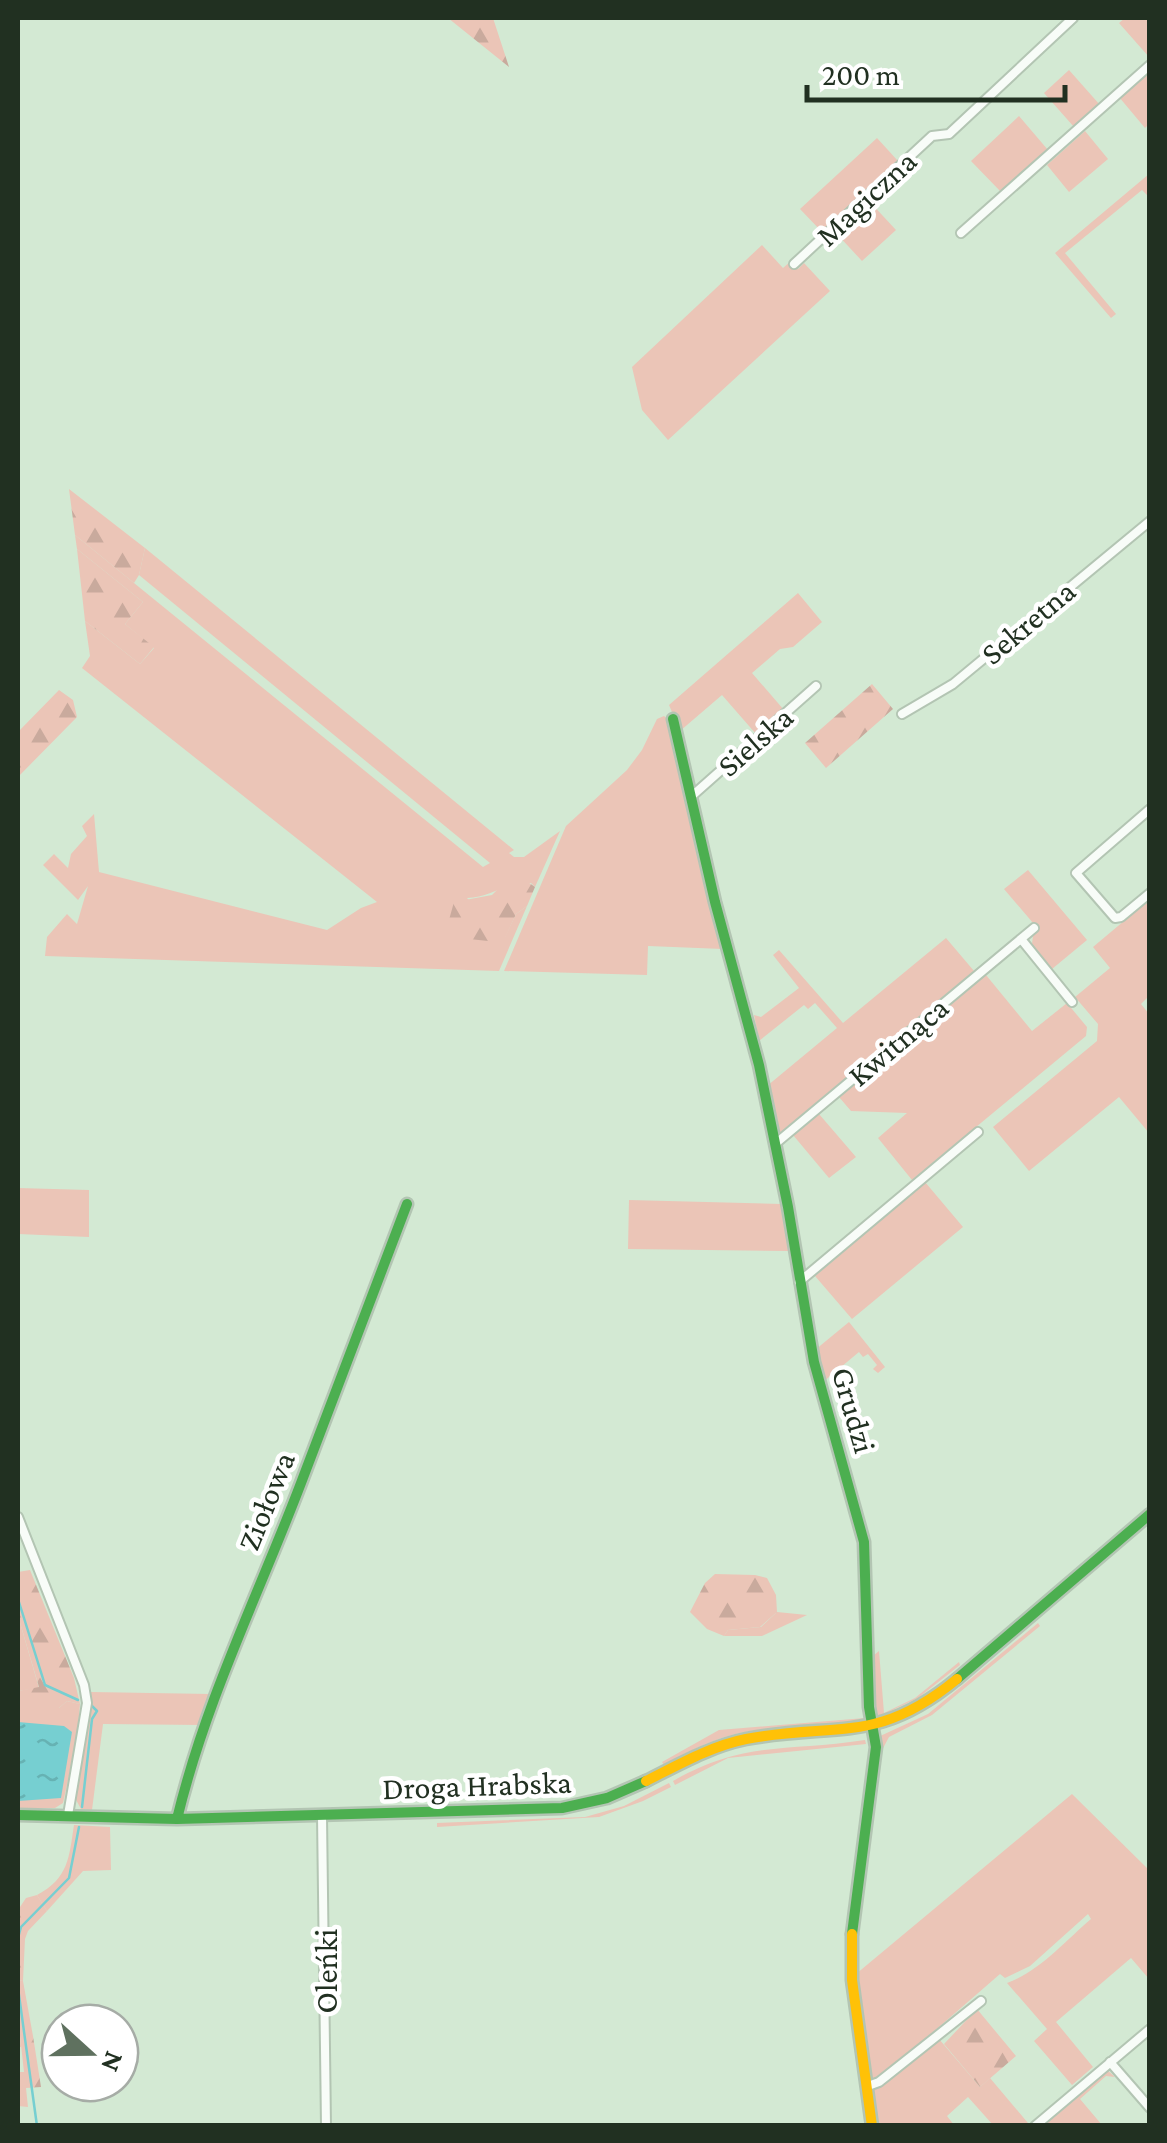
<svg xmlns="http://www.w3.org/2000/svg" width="1167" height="2143" font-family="'Crimson Pro',serif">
<defs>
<pattern id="forest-firs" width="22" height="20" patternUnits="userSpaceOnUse" patternTransform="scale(2.5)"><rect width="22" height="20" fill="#ebc5b7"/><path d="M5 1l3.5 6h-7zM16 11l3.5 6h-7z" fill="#c9aa9d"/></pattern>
<pattern id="water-ripples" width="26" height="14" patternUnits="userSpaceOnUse" patternTransform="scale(2.5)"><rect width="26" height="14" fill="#76cfd1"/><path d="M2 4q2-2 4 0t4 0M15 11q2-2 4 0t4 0" fill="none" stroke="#66b2b3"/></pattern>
</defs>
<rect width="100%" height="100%" fill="#d3e9d3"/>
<path fill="#ebc5b7" d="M 1125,18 L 1149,18 L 1149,57 L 1119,23 Z
M 1069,70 L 1100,105 L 1074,127 L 1044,93 Z
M 1149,70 L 1147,88 L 1149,124 L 1145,128 L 1119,97 Z
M 1019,116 L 1048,150 L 1001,192 L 971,161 Z
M 1085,131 L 1108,159 L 1069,192 L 1047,165 Z
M 877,138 L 898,161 L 822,232 L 800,209 Z
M 1149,174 L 1149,197 L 1142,190 L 1065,253 L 1116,314 L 1111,318 L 1055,253 Z
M 870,202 L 896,230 L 862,261 L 836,233 Z
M 762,245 L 783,268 L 791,261 L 798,269 L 804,263 L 830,291 L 668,440 L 642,410 L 632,367 Z
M 75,535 L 483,867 L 490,863 L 139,575 L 145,548 L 514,850 L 509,853 L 514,857 L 524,857 L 560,831 L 535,887 L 531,883 C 505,882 492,897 467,898 L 505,937 L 516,914 L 527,906 L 499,971 L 45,956 L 47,937 L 67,914 L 77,924 L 88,886 L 78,900 L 43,865 L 54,854 L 68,868 L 71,854 L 87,836 L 82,826 L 94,814 L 99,872 L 327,930 L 361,908 L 377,902 L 82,668 L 90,656 L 85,621 L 140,664 L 154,648 L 125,624 L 143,602 L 77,549 Z
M 798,593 L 822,622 L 793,647 L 780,649 L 752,673 L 784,710 L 756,734 L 722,695 L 680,731 L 669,705 Z
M 664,716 L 671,722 L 723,949 L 648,946 L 647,975 L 504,971 L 566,826 L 627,770 L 642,750 L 657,719 Z
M 1028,870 L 1087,940 L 1052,969 L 1032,944 L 1033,936 L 1039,930 L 1004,889 Z
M 1149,900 L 1149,996 L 1141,1004 L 1149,1014 L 1149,1133 L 1119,1097 L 1029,1171 L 993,1127 L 1097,1041 L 1098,1024 L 1075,997 L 1110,968 L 1093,947 Z
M 946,938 L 974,971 L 784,1133 L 776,1132 L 767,1086 L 837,1028 L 815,1003 L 808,1009 L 804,1005 L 759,1041 L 754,1015 L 761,1017 L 799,988 L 773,955 L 779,950 L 843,1023 Z
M 986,975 L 1032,1031 L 1067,1003 L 1087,1027 L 1086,1036 L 912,1180 L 878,1138 L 907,1113 L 851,1111 L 839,1097 Z
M 819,1114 L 856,1157 L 829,1178 L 793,1135 Z
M 925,1182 L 963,1227 L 852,1319 L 815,1276 Z
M 18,1188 L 89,1190 L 89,1237 L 18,1234 Z
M 629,1200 L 782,1204 L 789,1251 L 628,1249 Z
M 849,1322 L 885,1367 L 878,1373 L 873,1369 L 877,1365 L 868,1354 L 863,1357 L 859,1352 L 823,1382 L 815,1350 Z
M 777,1612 L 807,1615 L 762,1636 L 724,1636 L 728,1630 L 761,1627 Z
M 18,1616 L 39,1688 L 18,1691 Z
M 1038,1623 L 1040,1626 L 932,1715 L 889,1737 L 881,1752 L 878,1737 L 928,1714 Z
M 879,1651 L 884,1713 L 915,1698 L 959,1662 L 960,1665 L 918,1698 L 878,1717 C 868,1700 872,1675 873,1656 Z
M 91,1692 L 211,1694 L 201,1725 L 103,1724 L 92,1810 L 81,1809 L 75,1798 Z
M 67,1701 L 80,1704 L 77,1738 L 63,1803 L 55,1808 L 18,1808 L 18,1708 L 59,1708 Z
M 865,1718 C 835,1733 791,1726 758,1730 C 723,1734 694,1748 664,1765 L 662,1762 L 719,1730 Z
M 865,1740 L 866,1744 L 728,1758 L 675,1785 L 673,1781 C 746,1740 788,1752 865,1740 Z
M 669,1783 L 671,1787 L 643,1801 L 599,1817 L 437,1827 L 437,1823 L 585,1817 L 624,1806 Z
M 1072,1794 L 1149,1870 L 1149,1979 L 1131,1958 L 1056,2022 L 1093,2067 L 1072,2085 L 1034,2041 L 1047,2029 L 1007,1983 C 1040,1971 1065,1941 1091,1919 L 1088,1914 L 1030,1966 L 1005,1978 L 1000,1974 L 878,2080 L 871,2082 L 856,1974 Z
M 74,1825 L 110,1827 L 111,1870 L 83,1871 L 47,1911 L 37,1895 C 69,1878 69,1857 74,1825 Z
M 18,1980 L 23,1981 L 33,2036 L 20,2036 L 21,2047 L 18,2047 Z
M 939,2039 L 980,2087 L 990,2078 L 1028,2123 L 993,2125 L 968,2097 L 947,2116 L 954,2125 L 876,2125 L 872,2090 Z
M 1106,2069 L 1115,2077 L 1106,2076 L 1080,2099 L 1102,2125 L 1047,2125 L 1043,2121 Z"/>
<path fill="url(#forest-firs)" d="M 448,18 L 493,18 L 509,67 Z
M 69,489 L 145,548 L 139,575 L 134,583 L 75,535 Z
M 77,549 L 143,602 L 125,624 L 154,647 L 140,664 L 85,621 Z
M 872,684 L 893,709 L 826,768 L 805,743 Z
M 59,690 L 73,700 L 77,717 L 18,777 L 18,732 Z
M 525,880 L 535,887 L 527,906 L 516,914 L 505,938 L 497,942 L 451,937 L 447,927 L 454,902 L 492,895 L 500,887 Z
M 30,1570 L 74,1678 L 80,1704 L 67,1701 L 59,1708 L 18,1708 L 18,1691 L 39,1687 L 18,1616 L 18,1572 Z
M 715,1574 L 755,1575 L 767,1578 L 776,1595 L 777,1612 L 760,1627 L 728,1630 L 724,1636 L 707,1629 L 690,1612 L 705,1583 Z
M 37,1895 L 47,1911 L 28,1931 L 25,1939 L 23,1981 L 18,1980 L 18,1910 L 26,1898 Z
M 977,2009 L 1016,2056 L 980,2087 L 944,2044 Z
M 20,2036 L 33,2036 L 41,2087 L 26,2088 L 28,2107 L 18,2106 L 18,2072 L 24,2072 Z"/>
<path fill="url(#water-ripples)" d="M 18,1722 L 64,1726 L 72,1732 L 61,1798 L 18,1801 Z"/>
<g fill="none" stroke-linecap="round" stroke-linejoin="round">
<path stroke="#76cfd1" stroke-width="2.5" d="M 18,1599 L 45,1685 L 78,1700
M 82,1807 L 92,1719 L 97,1711 L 91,1705
M 18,1938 L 21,1927 L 69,1878 L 79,1827
M 18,1957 L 18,1988 L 37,2126"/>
<defs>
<path id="street" d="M 961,233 L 1150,65
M 794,264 L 932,136 L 949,134 L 1073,18
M 902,714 L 953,684 L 1150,521
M 693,795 L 816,686
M 1150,809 L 1076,873 L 1115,918 L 1121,917 L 1150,893
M 1021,939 L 1072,1002
M 775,1144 L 1034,928
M 799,1282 L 978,1132
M 18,1517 L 84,1685 L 87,1703 L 68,1815
M 322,1816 L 326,2126
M 1110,2062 L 1150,2108
M 868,2086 L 879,2082 L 981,2001
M 1035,2126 L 1150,2029"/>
<path id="fast" d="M 673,719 L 715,902 L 759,1065 L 788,1207 L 814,1362 L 864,1542 L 869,1707 L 876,1747 L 852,1934
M 957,1679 L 1150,1514
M 18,1815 L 177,1819 L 562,1808 L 607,1798 L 646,1781
M 177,1819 C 206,1699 258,1596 301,1483 C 337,1390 371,1297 407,1204"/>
<path id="slow" d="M 646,1781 C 678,1765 711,1746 746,1739 C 837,1722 877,1745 957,1679
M 852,1934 L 852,1980 L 872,2126"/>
</defs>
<use href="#street" stroke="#b3c5b3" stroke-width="12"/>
<use href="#fast" stroke="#b3c5b3" stroke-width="15"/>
<use href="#slow" stroke="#b3c5b3" stroke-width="15"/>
<use href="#street" stroke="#f8fcf8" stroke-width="8"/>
<use href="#fast" stroke="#4caf50" stroke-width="10"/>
<use href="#slow" stroke="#ffc107" stroke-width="10"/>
</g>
<g text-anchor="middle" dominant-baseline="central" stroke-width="9" stroke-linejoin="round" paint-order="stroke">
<g font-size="32" fill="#213021" stroke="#fff">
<text transform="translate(866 198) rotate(-43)">Magiczna</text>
<text transform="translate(1028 622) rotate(-40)">Sekretna</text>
<text transform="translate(755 741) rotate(-41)">Sielska</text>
<text transform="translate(898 1041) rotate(-40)">Kwitnąca</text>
<text transform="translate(854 1410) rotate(74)">Grudzi</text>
<text transform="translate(266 1501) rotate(-68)">Ziołowa</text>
<text transform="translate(477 1785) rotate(-2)">Droga Hrabska</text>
<text transform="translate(326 1971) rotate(-90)">Oleńki</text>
</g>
</g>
<rect width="1167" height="2143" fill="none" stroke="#213021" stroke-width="40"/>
<g transform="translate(90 2053) rotate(111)"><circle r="48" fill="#ffffff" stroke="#a6aca6" stroke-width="2.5"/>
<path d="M0-8L18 38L0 25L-18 38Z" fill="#5f715f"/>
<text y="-15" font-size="28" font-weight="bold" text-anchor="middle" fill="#213021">N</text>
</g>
<path d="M807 85v15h258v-15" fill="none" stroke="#213021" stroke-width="5"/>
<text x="822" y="85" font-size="30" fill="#213021" stroke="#ffffff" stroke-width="8" paint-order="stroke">200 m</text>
</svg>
